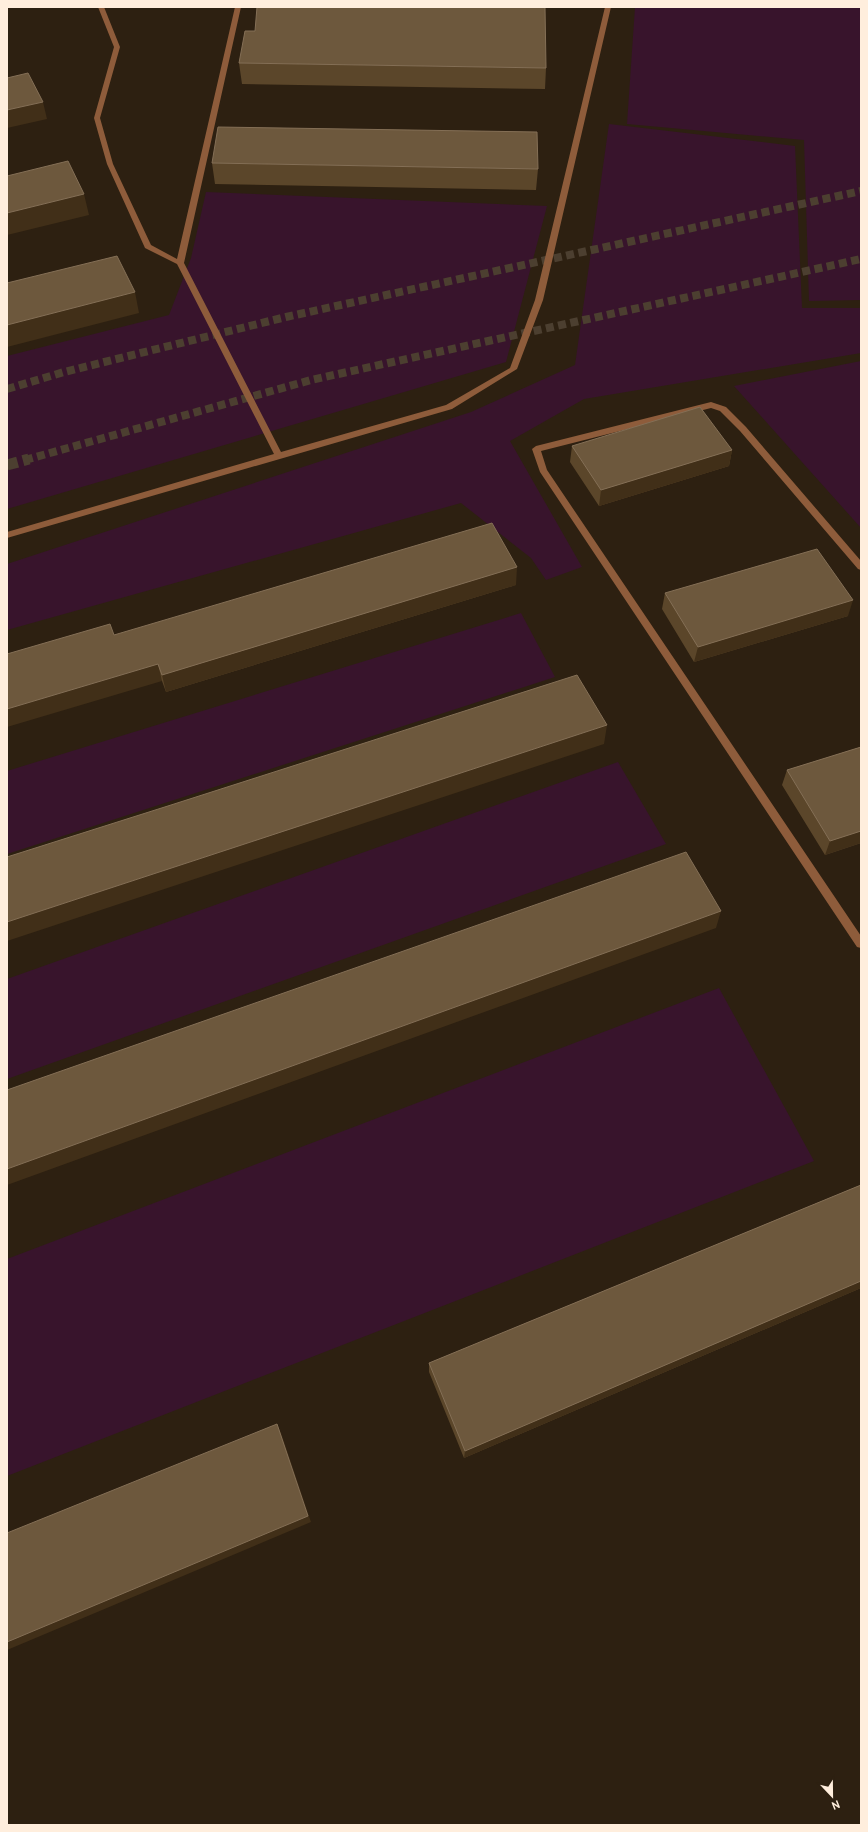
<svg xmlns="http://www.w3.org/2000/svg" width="868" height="1832" font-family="Overpass,sans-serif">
<rect width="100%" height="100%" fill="#2d2011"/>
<path fill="#38142c" d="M 635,7 L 861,7 L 861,300 L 809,301 L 804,140 L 627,124 Z
M 609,124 L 795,146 L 802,308 L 861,308 L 861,353 L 584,399 L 510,441 L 582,567 L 546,580 L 531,558 L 461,503 L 7,630 L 7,564 L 471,412 L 575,365 Z
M 206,192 L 547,206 L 506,362 L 7,509 L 7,356 L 169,315 L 191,258 Z
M 861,361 L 861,528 L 734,386 Z
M 521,613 L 555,677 L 7,854 L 7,771 Z
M 618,762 L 666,844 L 7,1079 L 7,979 Z
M 719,988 L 814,1161 L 7,1476 L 7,1259 Z"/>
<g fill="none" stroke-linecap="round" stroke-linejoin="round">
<path stroke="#4c3f30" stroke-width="8" stroke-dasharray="8 4.5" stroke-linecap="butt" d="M 7,389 L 64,372 L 286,317 L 861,191
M 25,460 L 311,380 L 861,259"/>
<path stroke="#4c3f30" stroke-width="11" stroke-dasharray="11 5.5" stroke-linecap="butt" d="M 7,465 L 29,459"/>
<path fill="#8e5c3b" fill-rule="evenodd" d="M 98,7 L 104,7 L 120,47 L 100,118 L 113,164 L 151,245 L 177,259 L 235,7 L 241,7 L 184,263 L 281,452 L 446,405 L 510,368 L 535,300 L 605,7 L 611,7 L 543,300 L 517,369 L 452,409 L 7,538 L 7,532 L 274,454 L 177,264 L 145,248 L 107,164 L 94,118 L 114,47 Z
M 711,402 L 726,407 L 746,427 L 861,561 L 861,570 L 858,569 L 740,431 L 720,411 L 711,408 L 541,451 L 547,470 L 861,936 L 861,948 L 857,947 L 540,472 L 532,449 L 536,446 Z"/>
</g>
<path fill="#5b462a" d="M 239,63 L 546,68 L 545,89 L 242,84 Z
M 212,163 L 538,169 L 536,190 L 215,184 Z
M 572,446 L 732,450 L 729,466 L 599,506 L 570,462 Z
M 516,585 L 166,692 L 162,681 L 114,635 Z
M 665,593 L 848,616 L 694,662 L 662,609 Z
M 861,747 L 861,843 L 825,855 L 782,785 L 787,770 Z
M 861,1185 L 861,1288 L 464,1458 L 429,1372 L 429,1363 Z"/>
<path fill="#412f18" d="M 43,102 L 47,119 L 7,128 L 7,110 Z
M 84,194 L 89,215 L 7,235 L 7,213 Z
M 135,292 L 139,313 L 7,347 L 7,325 Z
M 732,450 L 729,466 L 599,506 L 601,490 Z
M 517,567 L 516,585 L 166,692 L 162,675 Z
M 853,600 L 848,616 L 694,662 L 698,647 Z
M 158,664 L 162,681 L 7,727 L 7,709 Z
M 607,725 L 604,744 L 7,941 L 7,922 Z
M 861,831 L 861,843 L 825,855 L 830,841 Z
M 721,911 L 716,928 L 7,1185 L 7,1169 Z
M 861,1281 L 861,1288 L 464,1458 L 465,1451 Z
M 277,1424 L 281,1433 L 311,1522 L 7,1650 L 7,1642 Z"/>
<path fill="#6d583d" stroke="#846f56" d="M 257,7 L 545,7 L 546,68 L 239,63 L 245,31 L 255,31 Z
M 28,73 L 43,102 L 7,110 L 7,78 Z
M 218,127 L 537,132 L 538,169 L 212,163 Z
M 68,161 L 84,194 L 7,213 L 7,176 Z
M 117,256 L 135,292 L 7,325 L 7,283 Z
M 700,407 L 732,450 L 601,490 L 572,446 Z
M 492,523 L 517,567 L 162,675 L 158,664 L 7,709 L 7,654 L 110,624 L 114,635 Z
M 817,549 L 853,600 L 698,647 L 665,593 Z
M 577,675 L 607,725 L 7,922 L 7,857 L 171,805 Z
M 861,747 L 861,831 L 830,841 L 787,770 Z
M 686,852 L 721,911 L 7,1169 L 7,1090 Z
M 861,1185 L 861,1281 L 465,1451 L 429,1363 Z
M 277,1424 L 308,1516 L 7,1642 L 7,1533 Z"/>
<rect width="868" height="1832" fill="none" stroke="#ffeedd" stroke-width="16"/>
<g transform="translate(832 1796) rotate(158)" stroke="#2d2011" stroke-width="3" paint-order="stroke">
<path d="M0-3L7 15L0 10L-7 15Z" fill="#ffeedd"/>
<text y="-6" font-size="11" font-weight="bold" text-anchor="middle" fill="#ffeedd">N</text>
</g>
</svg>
